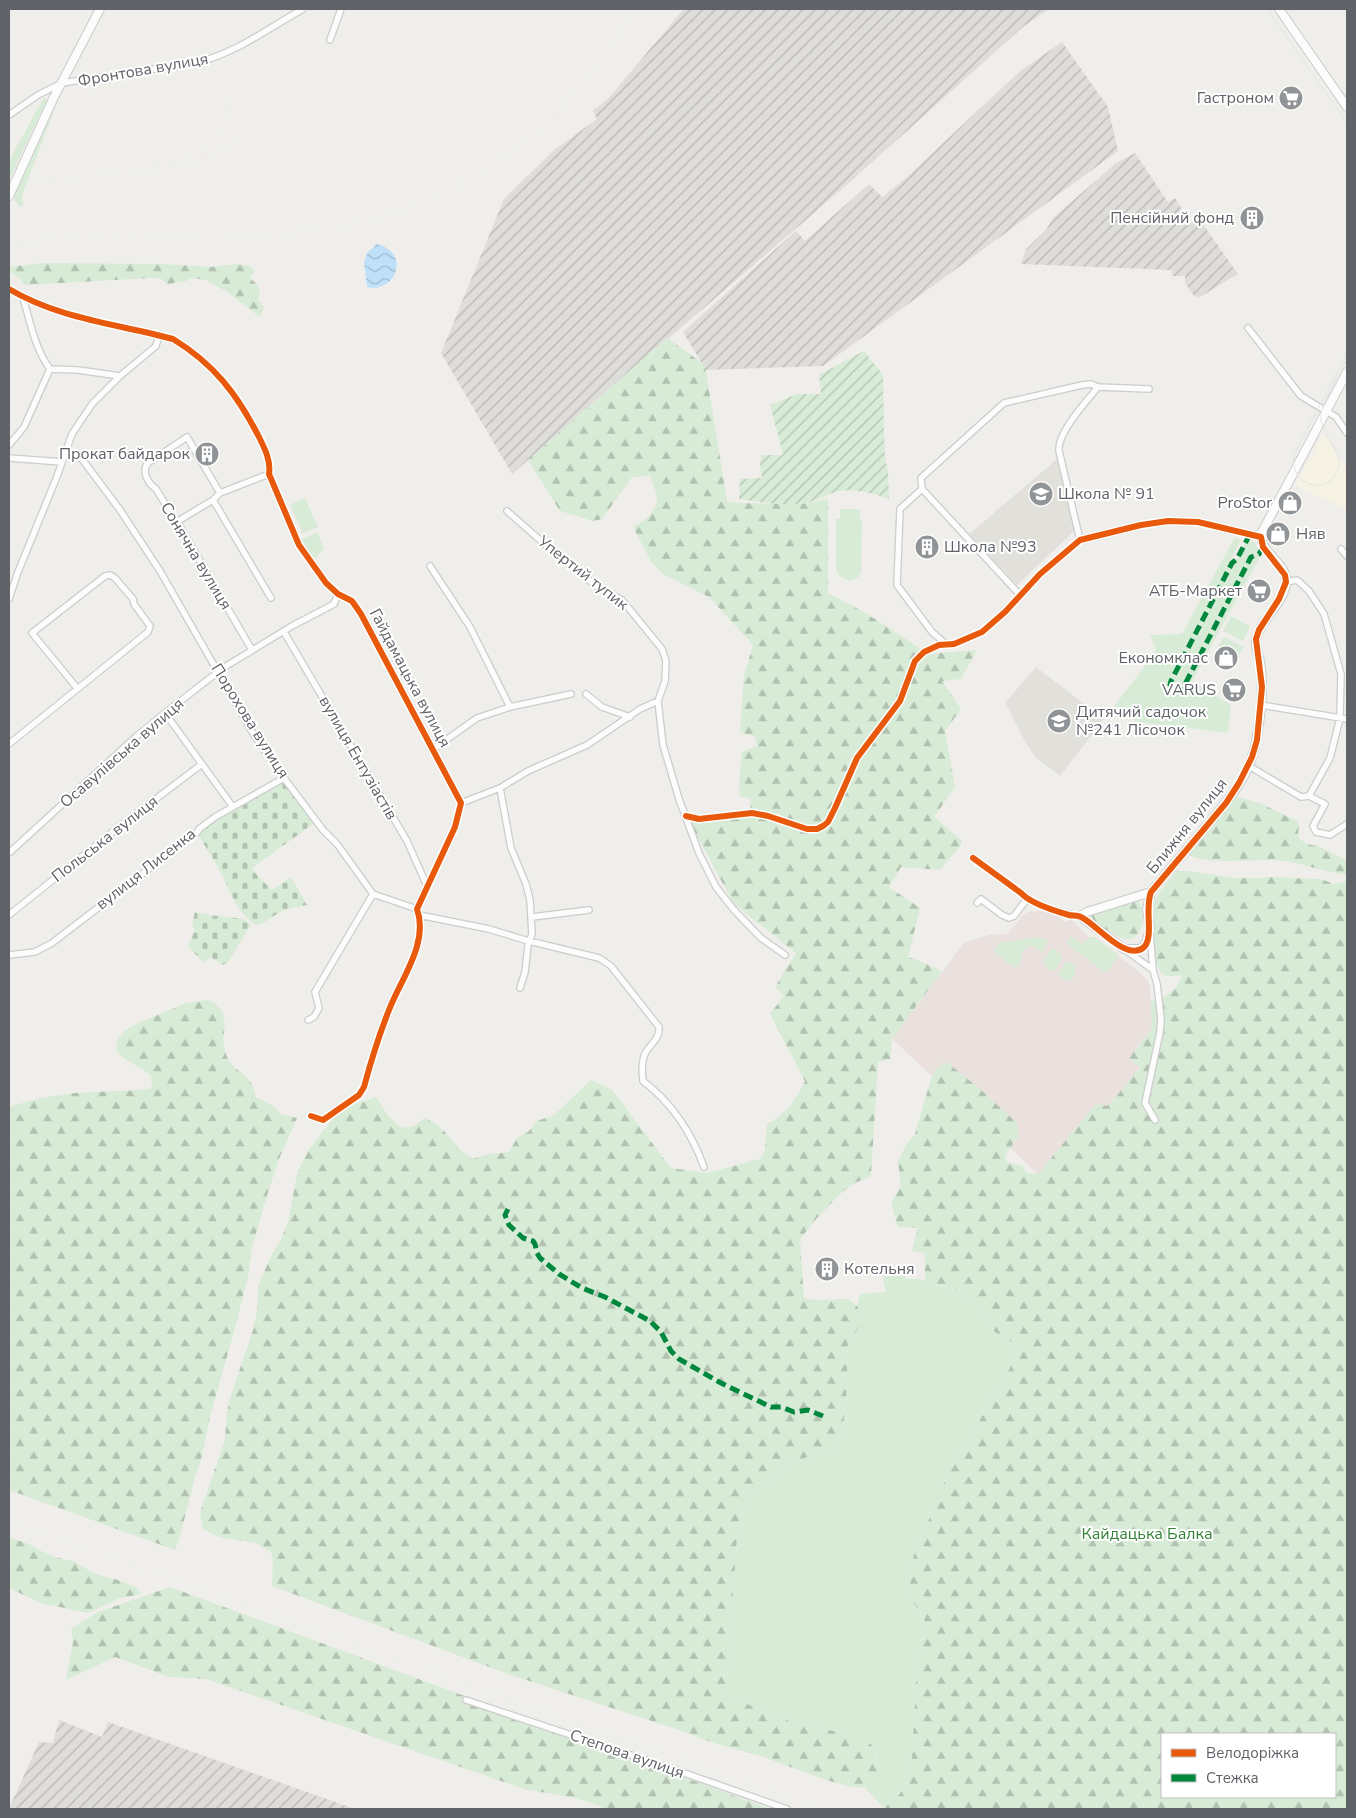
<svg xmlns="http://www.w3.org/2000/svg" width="1356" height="1818" font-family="'Nunito Sans',sans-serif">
<defs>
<pattern id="industrial-furrows" width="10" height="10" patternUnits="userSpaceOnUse" patternTransform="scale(1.25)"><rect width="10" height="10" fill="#dfddda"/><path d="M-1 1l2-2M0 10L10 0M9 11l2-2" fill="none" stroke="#b8b7b5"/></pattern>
<pattern id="forest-firs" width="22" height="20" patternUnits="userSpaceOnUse" patternTransform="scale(1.25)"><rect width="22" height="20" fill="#d8ebd6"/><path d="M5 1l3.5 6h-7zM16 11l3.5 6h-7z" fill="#b2c2b1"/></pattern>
<pattern id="cemetery-stones" width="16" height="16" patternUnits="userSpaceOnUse" patternTransform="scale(1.25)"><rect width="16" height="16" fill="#d8ebd6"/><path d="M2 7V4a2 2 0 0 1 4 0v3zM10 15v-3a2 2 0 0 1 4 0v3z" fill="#b2c2b1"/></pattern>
<pattern id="garden-furrows" width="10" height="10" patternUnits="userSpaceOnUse" patternTransform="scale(1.25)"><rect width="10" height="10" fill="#d8ebd6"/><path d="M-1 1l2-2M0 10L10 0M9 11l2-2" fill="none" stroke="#b2c2b1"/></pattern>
<pattern id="water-waves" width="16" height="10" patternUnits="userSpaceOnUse" patternTransform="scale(1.25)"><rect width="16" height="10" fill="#bfe0f9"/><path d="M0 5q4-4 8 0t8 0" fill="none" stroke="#9eb9cd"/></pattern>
</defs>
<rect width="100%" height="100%" fill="#efeeea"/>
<path fill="#f7f3e4" d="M 1323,435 L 1347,469 L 1347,510 L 1295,485 Z"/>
<path fill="url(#industrial-furrows)" d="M 684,9 L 1049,9 L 1024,26 L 851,181 L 668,339 L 667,338 L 512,474 L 441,353 L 504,199 L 554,150 L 597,119 L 593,110 L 607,100 Z
M 1062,42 L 1108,107 L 1118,151 L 823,366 L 706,370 L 683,332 L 796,231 L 805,241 L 869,184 L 882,197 L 906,178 L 1019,72 Z
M 1135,153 L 1168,202 L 1175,198 L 1190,223 L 1202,223 L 1238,274 L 1200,297 L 1194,296 L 1185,283 L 1185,276 L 1172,276 L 1172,270 L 1021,264 L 1026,249 L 1046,230 L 1053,218 L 1116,163 Z
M 59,1720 L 102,1737 L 108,1722 L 355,1809 L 9,1809 L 39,1742 L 53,1743 Z"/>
<path fill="#e2e0da" d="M 1057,459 L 1075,530 L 1017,585 L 969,534 Z
M 1036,667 L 1104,719 L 1060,776 L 1035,757 L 1025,741 L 1005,703 Z"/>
<path fill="#eae0de" d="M 1037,911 L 1059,912 L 1063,915 L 1062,920 L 1067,922 L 1070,919 L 1089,937 L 1094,937 L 1105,945 L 1146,978 L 1150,986 L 1152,1029 L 1129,1058 L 1140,1067 L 1111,1103 L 1105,1107 L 1095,1105 L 1038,1174 L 892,1039 L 964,943 L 989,935 L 1007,934 L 1024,914 L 1028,912 Z"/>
<path fill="#d8ebd6" d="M 46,98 L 46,102 L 9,180 L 9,161 L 43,99 Z
M 55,101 L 57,103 L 25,187 L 22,198 L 23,206 L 20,207 L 14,199 L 17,186 Z
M 305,498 L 318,527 L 303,533 L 290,505 Z
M 840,509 L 860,509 L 860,519 L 862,519 L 861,572 L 857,578 L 849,581 L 839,576 L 836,568 L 836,519 L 840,519 Z
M 317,532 L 324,549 L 314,560 L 301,540 Z
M 1235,537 L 1241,540 L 1230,561 L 1231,563 L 1237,559 L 1246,542 L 1249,541 L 1257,544 L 1255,547 L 1263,551 L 1192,681 L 1231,705 L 1228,733 L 1144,723 L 1110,712 L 1156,651 L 1150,635 L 1182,634 Z
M 1231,616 L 1250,626 L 1243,641 L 1223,631 Z
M 1224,637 L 1244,647 L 1238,657 L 1218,646 Z
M 1071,936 L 1082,944 L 1089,937 L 1094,937 L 1119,955 L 1108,971 L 1104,972 L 1066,943 Z
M 1039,937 L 1048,941 L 1043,951 L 1040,951 L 1032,946 L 1029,946 L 1022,952 L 1022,960 L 1016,968 L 1013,967 L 994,952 L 999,943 Z
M 1052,948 L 1060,953 L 1062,959 L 1055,970 L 1052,971 L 1045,966 L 1043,962 Z
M 1067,962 L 1072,963 L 1076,968 L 1075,974 L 1069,981 L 1062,979 L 1058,973 Z
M 881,1268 L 897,1270 L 907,1279 L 919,1279 L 934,1285 L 962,1292 L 979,1306 L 995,1332 L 1018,1346 L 1019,1352 L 941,1488 L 941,1497 L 938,1506 L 931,1515 L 919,1540 L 912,1561 L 909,1595 L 927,1624 L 917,1664 L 912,1758 L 909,1778 L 899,1795 L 890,1801 L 885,1809 L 864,1787 C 878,1778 880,1766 875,1750 L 847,1734 L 789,1721 L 759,1708 L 726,1697 L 737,1537 L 745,1504 L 752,1493 L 767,1483 L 786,1465 L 812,1455 L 830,1451 L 837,1446 L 841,1439 L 846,1405 L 848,1343 L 854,1336 L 861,1313 L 857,1306 L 860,1294 L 886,1292 Z"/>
<path fill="url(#forest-firs)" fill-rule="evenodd" d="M 42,263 L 163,264 L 210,267 L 237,264 L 249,266 L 255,270 L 250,278 C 258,285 262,288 258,300 L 264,307 L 260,317 L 226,291 L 209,282 L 208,280 L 191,278 L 186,281 L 168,284 L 160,278 L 151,278 L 24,285 L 20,279 L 9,271 L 9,267 Z
M 667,338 L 705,365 L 727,501 L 737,503 L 801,504 L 828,499 L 828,593 L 864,612 L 929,654 L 977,650 L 961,679 L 942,681 L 961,709 L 945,731 L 955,787 L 934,817 L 962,841 L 961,845 L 940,870 L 901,867 L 889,887 L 920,908 L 908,957 L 922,962 L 942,971 L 892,1039 L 890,1059 L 878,1062 L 871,1176 L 855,1183 L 840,1194 L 817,1218 L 800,1239 L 804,1298 L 816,1300 L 848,1299 L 857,1306 L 861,1313 L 862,1321 L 858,1329 L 848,1343 L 846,1405 L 841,1439 L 837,1446 L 830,1451 L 812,1455 L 786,1465 L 767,1483 L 752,1493 L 745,1504 L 737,1537 L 726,1697 L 759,1708 L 789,1721 L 847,1734 L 871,1744 C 878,1756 884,1780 865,1787 C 847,1792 776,1760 754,1754 C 731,1748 707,1742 685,1732 L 508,1674 L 272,1586 L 273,1560 L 271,1552 L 256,1543 L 219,1537 L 203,1529 L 200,1512 L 225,1440 L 227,1412 L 231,1395 L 253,1330 L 257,1312 L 258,1286 L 272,1254 L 281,1240 L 289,1219 L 297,1173 L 308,1151 L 334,1117 L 355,1104 L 376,1097 C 388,1115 401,1142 424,1118 C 447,1126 452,1147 472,1159 L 485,1155 L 509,1152 L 517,1138 L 528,1132 L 537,1121 L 554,1115 L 591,1080 L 612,1090 L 671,1168 L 707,1173 L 760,1159 L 765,1150 L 767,1124 C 786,1114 796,1100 805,1081 L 770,1014 L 784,996 L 775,987 L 796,953 L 734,904 L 696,834 L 692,832 L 690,824 L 692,822 C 710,827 734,816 751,809 L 750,798 L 740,797 L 739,786 L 742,752 L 757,746 L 755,737 L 740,732 L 744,676 L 753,645 L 709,597 L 663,574 L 652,563 L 633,527 C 645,521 658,511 657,496 C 656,490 652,482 650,476 L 632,477 L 602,519 L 593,521 L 560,511 L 528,460 Z
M 1238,797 L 1262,804 L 1297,821 L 1299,824 C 1299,828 1297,836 1300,839 C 1306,845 1316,845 1322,848 C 1331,852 1338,857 1347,860 L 1347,874 C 1338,876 1298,862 1283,861 C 1262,858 1206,866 1190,855 C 1193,845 1204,839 1210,830 C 1218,820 1224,802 1238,797 Z
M 1176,871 L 1189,871 L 1235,878 L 1263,878 L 1268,877 L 1321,879 L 1334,884 L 1347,881 L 1347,1809 L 885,1809 L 890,1801 L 899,1795 L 909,1778 L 912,1758 L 917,1664 L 927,1624 L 909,1595 L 912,1561 L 919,1540 L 931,1515 L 938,1506 L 941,1497 L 941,1488 L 1019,1352 L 1018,1346 L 995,1332 L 979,1306 L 962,1292 L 925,1282 L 925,1253 L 912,1251 L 918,1228 L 898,1227 L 891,1203 L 901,1186 L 898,1162 L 906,1145 L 915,1134 L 931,1079 L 938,1067 L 947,1062 L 981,1090 L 1017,1123 L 1019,1136 L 1005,1155 L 1006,1162 L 1023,1166 L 1027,1173 L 1038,1174 L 1095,1105 L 1101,1104 L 1106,1106 L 1111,1103 L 1140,1067 L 1129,1058 L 1152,1029 L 1151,1001 C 1170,995 1174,993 1183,975 C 1178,975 1169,978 1164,975 C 1152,969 1148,918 1152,907 C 1157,893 1168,883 1176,871 ZM 1162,1734 L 1335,1734 L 1335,1797 L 1162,1797 Z
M 1137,900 C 1148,909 1144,942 1125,939 C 1119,938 1113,933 1108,930 C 1101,927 1094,923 1091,915 L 1095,912 Z
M 208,1000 C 236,1013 218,1032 226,1054 C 233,1075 251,1069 256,1097 C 266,1103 273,1103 281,1114 L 297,1118 L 279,1159 L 269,1189 L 251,1251 L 249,1272 L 233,1335 L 211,1413 L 202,1456 L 195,1477 L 179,1540 L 175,1550 L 9,1490 L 9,1107 L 40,1098 L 75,1093 L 141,1090 L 152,1088 L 151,1076 C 139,1064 126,1064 116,1049 L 118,1038 L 126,1030 L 136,1024 L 186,1003 Z
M 9,1537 L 31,1545 L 39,1550 L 58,1558 L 73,1561 L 95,1574 L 115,1579 L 136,1587 L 142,1594 L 120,1598 L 88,1613 L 41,1603 L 9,1588 Z
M 170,1587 L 770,1809 L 606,1809 C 582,1797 554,1794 527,1790 L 206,1679 L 169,1677 L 115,1657 L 66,1680 L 73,1642 L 71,1629 L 98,1612 Z"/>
<path fill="url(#cemetery-stones)" d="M 285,783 L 316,822 L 252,868 L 256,874 L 272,890 L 291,877 L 307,905 C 299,907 290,908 283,911 C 273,915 266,923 257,925 C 237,915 230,889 220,871 C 213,858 205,846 198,834 L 215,818 L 276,784 Z
M 195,912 L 209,915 L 244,919 L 251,925 L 228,962 L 223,965 L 210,957 L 204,963 L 188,946 L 195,930 L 192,925 Z"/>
<path fill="url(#garden-furrows)" d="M 864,351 L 883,375 L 884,435 L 885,459 L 888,471 L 889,499 C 873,493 851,487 835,492 C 826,495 818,500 809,502 C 786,507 761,502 739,499 L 740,479 L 762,478 L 760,464 L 762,455 L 783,455 L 770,405 L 797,394 L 821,394 L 819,375 Z"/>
<path fill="url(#water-waves)" d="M 377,244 C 412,253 395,294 367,287 L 364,263 L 367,253 Z"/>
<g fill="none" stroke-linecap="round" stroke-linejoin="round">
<defs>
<path id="street" d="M 330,40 L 341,9
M 9,115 L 38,95 L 62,83 L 200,62 C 241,50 267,29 303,9
M 9,289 C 59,319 118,324 173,339 C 214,364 237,394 259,437 C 265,449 271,461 269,474 L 299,545 L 326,583 L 338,594 L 352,601 L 361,614 L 461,803 L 455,827 L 417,909 C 429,943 401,979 389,1010 C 379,1035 371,1061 364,1087 L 359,1095 L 323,1120 L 311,1116
M 1248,328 L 1301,396 L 1336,417 L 1347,433
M 50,369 L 78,370 L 120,376
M 9,445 L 24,427 L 50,369 C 35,349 30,321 23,298
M 65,451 L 82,459 L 120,510 L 160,571 L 254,735 L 284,778 L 323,830 L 337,844 L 373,894 L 315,992 L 319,1008 L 314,1017 L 308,1020
M 9,458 L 62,462
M 922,489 L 1020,595
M 220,493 L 187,437 L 148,463 C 141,472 148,483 156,489 L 174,518 L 178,521 L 179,525 L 252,650
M 213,500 L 271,598
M 507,511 L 556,554 L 599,588 L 622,600 L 662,649 L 666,661 L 665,681 L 658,701 L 663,745 L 679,799 L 699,853 L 716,887 L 734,910 L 761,938 L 785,955
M 178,521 L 213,500 L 220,493 L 269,474
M 1080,540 L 1059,451 C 1057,433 1086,402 1098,387 L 1149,389
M 1341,549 L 1347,556
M 430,566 L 470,627 L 510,707
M 1286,582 L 1297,580 L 1309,591 L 1324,614 L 1341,674 L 1340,718 L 1330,758 L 1309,796
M 9,599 L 18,572 L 56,479 L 72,434 L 92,404 L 120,376 L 156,346 L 159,335
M 284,632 L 407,841 L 427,886
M 947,645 L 932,632 L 897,585 L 900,509 L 922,489 L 921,478 L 1004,403 L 1082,385 L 1091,384 L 1098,387
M 586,694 L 602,707 L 630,717
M 1261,705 L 1347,719
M 165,713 L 233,807
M 9,744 L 148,632 L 150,626 L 134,604 L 133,599 L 115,578 L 110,575 L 105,576 L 32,633 L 77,688
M 432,750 L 477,718 L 510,707 L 571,694
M 1249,766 L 1301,797 L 1309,796 L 1325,804 L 1313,826 L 1316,832 L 1330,835 L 1347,824
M 500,788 L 511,848 L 526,884 L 530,900 L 532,934 L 528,945 L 525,972 L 520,988
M 461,803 L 500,788 L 528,771 L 587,745 L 640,709 L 658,701
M 686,816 L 699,819 L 752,813 L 768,816 L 807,829 L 817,829 L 823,826 L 828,822 L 835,808 L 857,758 L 900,701 L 915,661 L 924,652 L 939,645 L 954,644 L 982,632 L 1005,612 L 1040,574 L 1080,540 L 1141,525 L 1168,521 L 1198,522 L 1261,537
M 9,853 L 139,734 L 165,713 L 223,668 L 292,626 L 334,604 L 338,594
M 973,858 L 1021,893 C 1032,905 1063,914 1080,916
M 373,894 L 417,909
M 977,903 L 981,899 L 1002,915 L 1009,918 L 1014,916 L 1027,899
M 9,915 L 120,826 L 202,764
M 419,915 L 489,929 L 525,940 L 599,958 L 611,966 L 659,1027 C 660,1039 651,1043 646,1052 C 641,1060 642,1073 643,1081 C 672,1103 692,1134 704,1167
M 532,917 L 589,910
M 1150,933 L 1153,970
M 1124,949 L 1153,970 L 1157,984 L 1161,1019 L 1160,1032 L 1145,1103 L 1155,1120
M 9,955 L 35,952 L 52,943 L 159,861 L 176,845 L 196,834 L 199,829 L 215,817 L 284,778
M 466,1700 L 673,1769 L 787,1809"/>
<path id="secondary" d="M 1279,9 L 1347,107
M 9,196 L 53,99 L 100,9
M 1151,892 L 1087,912 L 1080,916 L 1124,949 L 1140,949 L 1146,944 L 1150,929 L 1147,909 L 1151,892 C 1172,867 1193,842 1214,817 C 1228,800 1244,781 1251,760 C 1257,743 1259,725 1261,708 C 1262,693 1263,677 1260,662 C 1259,655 1255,647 1256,640 C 1260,619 1283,605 1286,583 C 1288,563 1260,554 1261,534 L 1347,372"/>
</defs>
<use href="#street" stroke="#cbcccc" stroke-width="8"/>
<use href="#secondary" stroke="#cacacb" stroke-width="10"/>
<use href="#street" stroke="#fdfcfc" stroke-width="5.5"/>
<use href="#secondary" stroke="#fdfcfc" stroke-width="8"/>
<path stroke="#e4e4e4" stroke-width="1" d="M 1267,9 L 1347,123
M 1347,353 L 1294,455 C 1288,483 1325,498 1337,472 C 1347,451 1319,436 1321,415 C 1322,399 1340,373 1347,359"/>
<path stroke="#e4e4e4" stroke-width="1" stroke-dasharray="1 6" stroke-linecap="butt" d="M 172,162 C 191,153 214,142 223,122 C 227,112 230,101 232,91
M 576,179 L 589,167 L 619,146 L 764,68 L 862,33 L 910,9
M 34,183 L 189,163 L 216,153 L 243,136
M 9,244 L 61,237 L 275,234 L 332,229 L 385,216 L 432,199 L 468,180 L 516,149 L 558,114 L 588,78 L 639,9
M 9,1522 L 822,1809
M 51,1788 L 105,1809"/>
<path stroke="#00873e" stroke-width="5" stroke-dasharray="10 5" stroke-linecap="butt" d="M 1250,534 L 1237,559 L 1232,563 L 1171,681 L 1170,685 L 1173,691 L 1180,691 L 1183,688 L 1251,557 L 1259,554 L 1263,547
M 508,1209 L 505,1215 L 509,1225 L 523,1238 L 533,1241 L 535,1244 L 537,1253 L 540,1258 L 559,1274 L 582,1288 L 605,1297 L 650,1321 L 661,1332 L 671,1351 L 679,1359 L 721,1383 L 771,1407 L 781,1407 L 794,1412 L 808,1410 L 823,1416"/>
<defs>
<path id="cycleway" d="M 9,289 C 59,319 118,324 173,339 C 214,364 237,394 259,437 C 265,449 271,461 269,474 L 299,545 L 326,583 L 338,594 L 352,601 L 361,614 L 461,803 L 455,827 L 417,909 C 429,943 401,979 389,1010 C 379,1035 371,1061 364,1087 L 359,1095 L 323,1120 L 311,1116
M 686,816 L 699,819 L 752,813 L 768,816 L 807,829 L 817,829 L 823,826 L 828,822 L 835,808 L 857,758 L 900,701 L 915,661 L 924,652 L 939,645 L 954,644 L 982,632 L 1005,612 L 1040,574 L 1080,540 L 1141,525 L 1168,521 L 1198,522 L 1261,537 L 1263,547 L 1285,575 L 1286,582 L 1279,599 L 1259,630 L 1256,639 L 1262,687 L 1257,740 L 1252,757 L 1239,783 L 1226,803 L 1151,892 C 1144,909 1155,938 1143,948 C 1125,961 1096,924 1081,917 C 1077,915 1073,916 1069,915 C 1055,911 1030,903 1021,893 L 973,858"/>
</defs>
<use href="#cycleway" stroke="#fff" stroke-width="9"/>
<use href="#cycleway" stroke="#e8590c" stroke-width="6"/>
</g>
<defs>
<symbol id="supermarket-disc" viewBox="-11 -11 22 22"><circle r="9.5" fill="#919496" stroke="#fff"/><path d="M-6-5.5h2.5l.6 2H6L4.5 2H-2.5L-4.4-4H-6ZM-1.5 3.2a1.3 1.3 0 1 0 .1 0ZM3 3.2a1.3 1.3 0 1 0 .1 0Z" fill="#fff"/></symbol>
<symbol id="building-disc" viewBox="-11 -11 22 22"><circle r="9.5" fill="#919496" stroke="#fff"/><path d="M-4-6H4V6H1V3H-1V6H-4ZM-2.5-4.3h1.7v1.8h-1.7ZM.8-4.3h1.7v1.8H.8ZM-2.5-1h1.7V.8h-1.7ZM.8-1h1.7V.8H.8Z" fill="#fff"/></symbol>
<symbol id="school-disc" viewBox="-11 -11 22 22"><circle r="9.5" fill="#919496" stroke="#fff"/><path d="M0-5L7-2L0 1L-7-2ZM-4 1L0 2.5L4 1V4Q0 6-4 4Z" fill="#fff"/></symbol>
<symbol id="shop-disc" viewBox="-11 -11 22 22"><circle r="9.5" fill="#919496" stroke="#fff"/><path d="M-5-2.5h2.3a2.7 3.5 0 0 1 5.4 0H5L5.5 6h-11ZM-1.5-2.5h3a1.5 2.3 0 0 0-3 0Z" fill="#fff"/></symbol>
</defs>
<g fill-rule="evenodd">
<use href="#supermarket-disc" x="1277" y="84" width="28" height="28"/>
<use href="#building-disc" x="1238" y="204" width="28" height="28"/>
<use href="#building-disc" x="193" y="440" width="28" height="28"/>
<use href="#school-disc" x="1027" y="480" width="28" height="28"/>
<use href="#shop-disc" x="1276" y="489" width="28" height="28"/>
<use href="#shop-disc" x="1264" y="520" width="28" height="28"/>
<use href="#building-disc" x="913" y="533" width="28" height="28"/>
<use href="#supermarket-disc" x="1245" y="577" width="28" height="28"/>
<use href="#shop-disc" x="1212" y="644" width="28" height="28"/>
<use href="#supermarket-disc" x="1220" y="676" width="28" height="28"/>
<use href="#school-disc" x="1045" y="707" width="28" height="28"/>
<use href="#building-disc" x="813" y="1255" width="28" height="28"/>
</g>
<g text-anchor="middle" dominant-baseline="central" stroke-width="4" stroke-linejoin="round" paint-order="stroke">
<g font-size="16" fill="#5f6368" stroke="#fff">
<text transform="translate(143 70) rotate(-10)">Фронтова вулиця</text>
<text transform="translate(196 556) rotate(59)">Сонячна вулиця</text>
<text transform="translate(583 573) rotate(38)">Упертий тупик</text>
<text transform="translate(410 678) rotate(62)">Гайдамацька вулиця</text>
<text transform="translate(250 721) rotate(58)">Порохова вулиця</text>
<text transform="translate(122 753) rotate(-41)">Осавулівська вулиця</text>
<text transform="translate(358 758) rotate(60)">вулиця Ентузіастів</text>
<text transform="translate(1187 826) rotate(-51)">Ближня вулиця</text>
<text transform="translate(105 839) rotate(-38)">Польська вулиця</text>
<text transform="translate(146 869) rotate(-38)">вулиця Лисенка</text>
<text transform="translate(627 1754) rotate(19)">Степова вулиця</text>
</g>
<g font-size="16" fill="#5f6368" stroke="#fff" text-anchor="end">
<text x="1274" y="98">Гастроном</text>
<text x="1234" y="218">Пенсійний фонд</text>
<text x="190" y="454">Прокат байдарок</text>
<text x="1058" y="494" text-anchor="start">Школа № 91</text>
<text x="1272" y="503">ProStor</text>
<text x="1296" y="534" text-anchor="start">Няв</text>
<text x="944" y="547" text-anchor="start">Школа №93</text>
<text x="1242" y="591">АТБ-Маркет</text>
<text x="1208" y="658">Економклас</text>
<text x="1216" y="690">VARUS</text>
<text x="1076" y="712" text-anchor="start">Дитячий садочок<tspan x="1076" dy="18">№241 Лісочок</tspan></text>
<text x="844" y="1269" text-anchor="start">Котельня</text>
</g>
<g font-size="16" fill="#348238" stroke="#fff">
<text x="1147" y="1534">Кайдацька Балка</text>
</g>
</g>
<rect width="1356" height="1818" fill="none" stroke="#5f6368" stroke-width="20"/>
<rect x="1161" y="1733" width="175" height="65" fill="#ffffff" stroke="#bfc1c3"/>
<rect x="1171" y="1749" width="25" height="8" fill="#e8590c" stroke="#bfc1c3"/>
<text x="1206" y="1758" font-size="15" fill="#5f6368">Велодоріжка</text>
<rect x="1171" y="1774" width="25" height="8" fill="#00873e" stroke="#bfc1c3"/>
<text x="1206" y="1783" font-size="15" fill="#5f6368">Стежка</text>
</svg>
